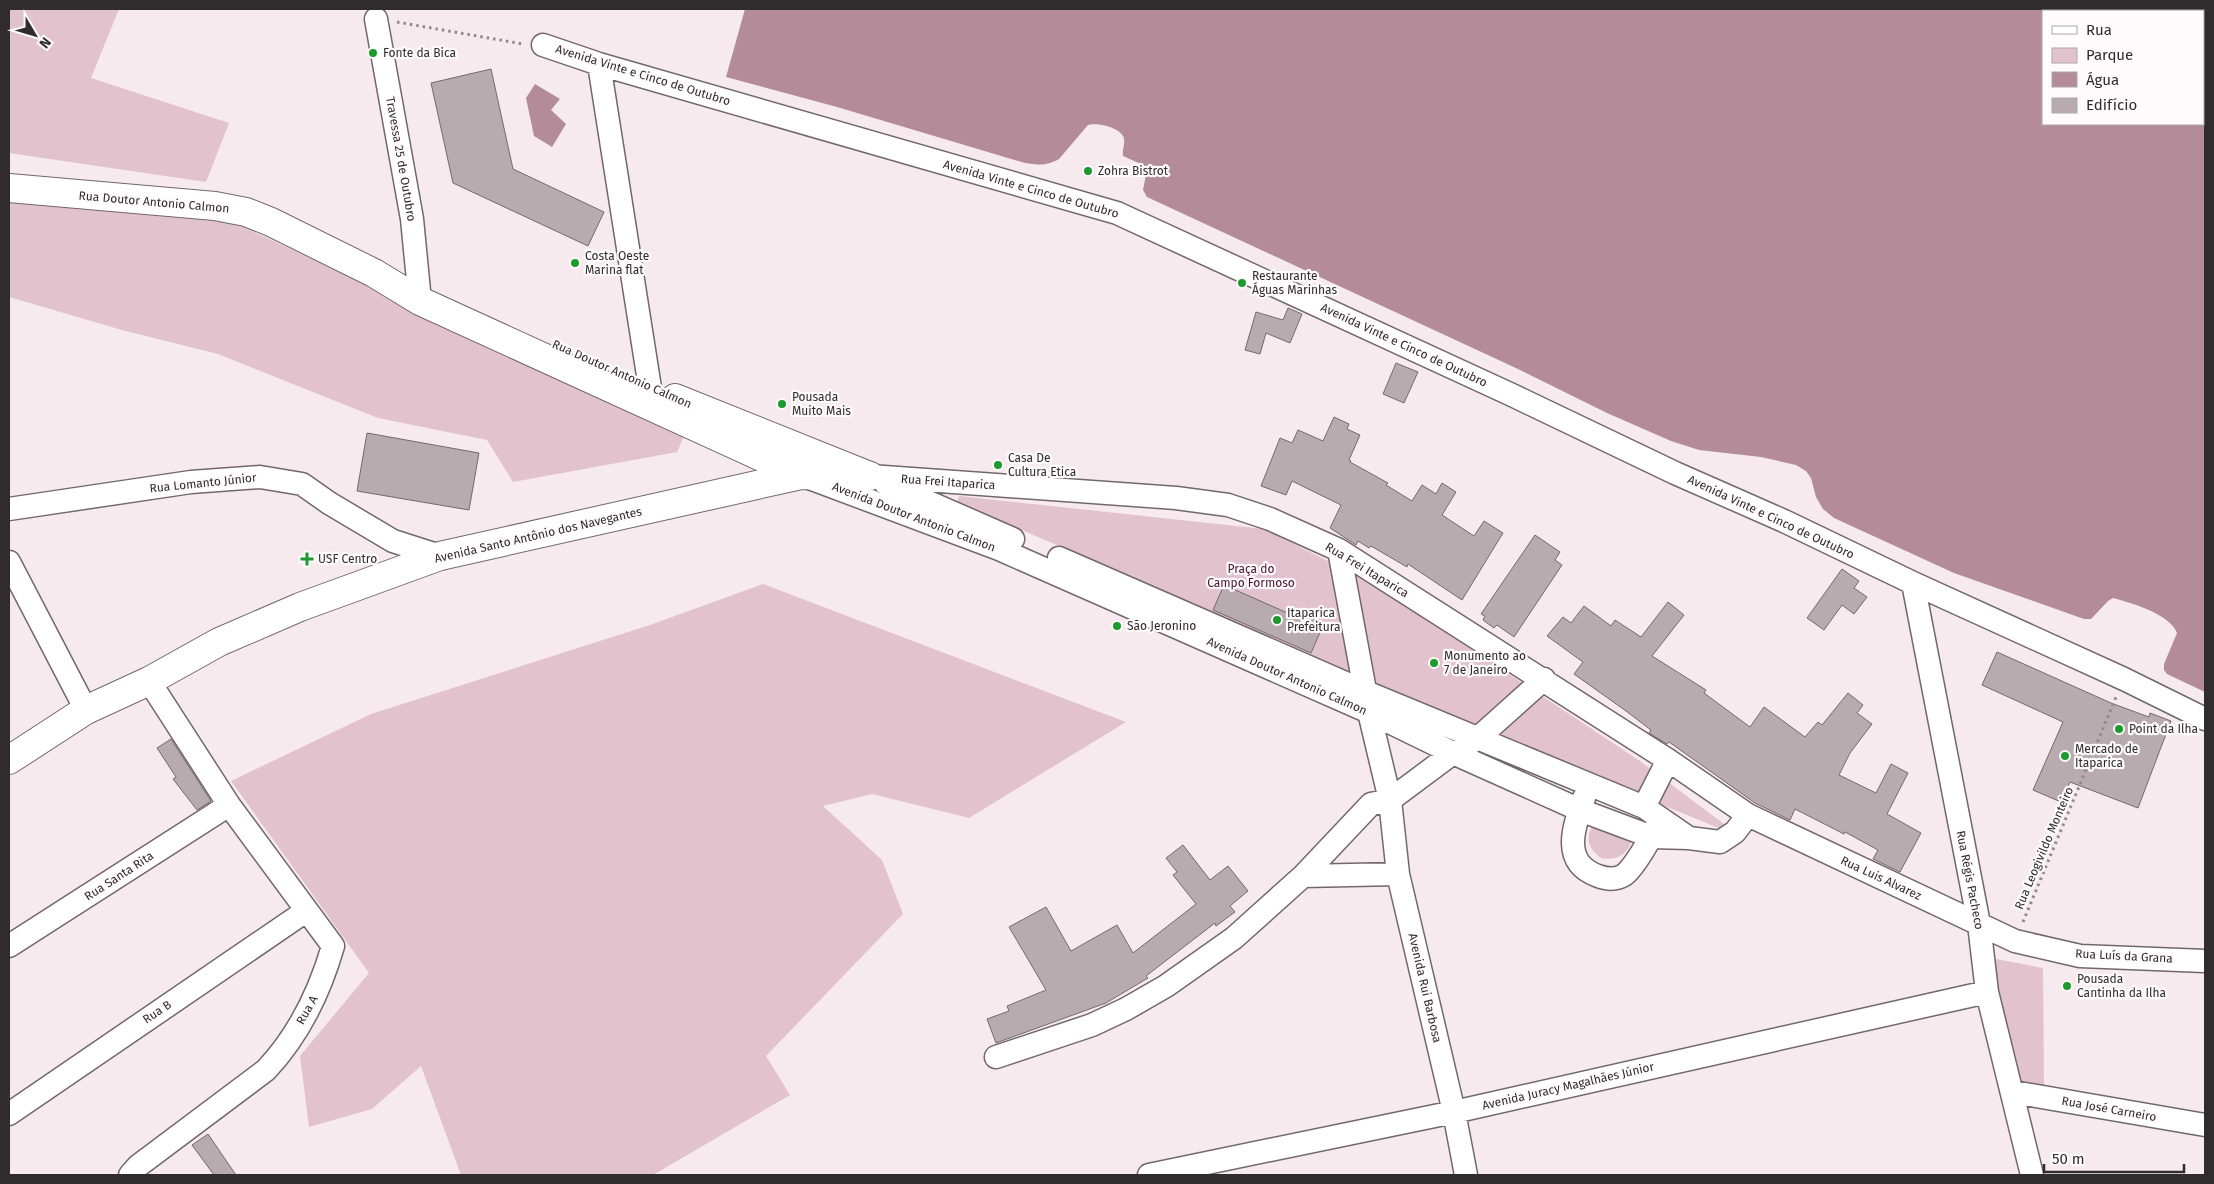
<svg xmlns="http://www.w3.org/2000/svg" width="2214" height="1184" font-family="'Fira Sans',sans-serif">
<rect width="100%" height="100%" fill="#f7eaee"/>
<path fill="#e2c2cd" d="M 9,9 L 119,9 L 91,78 L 229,123 L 206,182 L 9,153 Z
M 9,196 L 217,215 L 686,431 L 677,452 L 513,482 L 487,440 L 378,418 L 218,354 L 122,330 L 9,297 Z
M 959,496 L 1264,529 L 1370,582 L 1640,761 L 1724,824 L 1721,829 L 1621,788 L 957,502 Z
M 763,584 L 1126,722 L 969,818 L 872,794 L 823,806 L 882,860 L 903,914 L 766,1056 L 790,1095 L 653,1175 L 461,1175 L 421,1066 L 372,1109 L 309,1127 L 300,1056 L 369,973 L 231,781 L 371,714 L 650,625 Z
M 1593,825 L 1631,843 C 1625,856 1615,861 1601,858 C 1588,849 1585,838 1593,825 Z
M 1991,958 L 2043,968 L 2044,1089 L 2022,1087 Z"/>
<path fill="#b38b99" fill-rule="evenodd" d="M 745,9 L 2205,9 L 2205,692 L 2167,674 L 2164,670 L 2164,664 L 2177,633 C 2170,614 2132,603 2113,598 L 2108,601 L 2091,619 L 2084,619 L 1954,573 L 1834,518 L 1823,509 L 1816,497 L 1811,478 L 1806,471 L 1796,465 L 1761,457 L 1699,450 L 1671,441 L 1607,413 L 1518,369 L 1147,197 L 1143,190 L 1147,169 L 1143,165 L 1123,156 C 1122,150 1125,145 1124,139 C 1123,128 1097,122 1088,125 L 1059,159 C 1047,166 1038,165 1025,163 L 837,107 L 726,77 ZM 2043,11 L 2203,11 L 2203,124 L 2043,124 Z
M 535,84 L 560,99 L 551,110 L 566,124 L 552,147 L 534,136 L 526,98 Z"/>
<path fill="#b8abb0" stroke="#74696d" d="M 491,69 L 513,169 L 604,212 L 588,246 L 453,183 L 431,83 Z
M 1288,308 L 1302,314 L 1290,343 L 1266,333 L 1260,354 L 1245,350 L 1256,312 L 1283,320 Z
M 1396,363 L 1418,372 L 1404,403 L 1383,394 Z
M 1334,417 L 1349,424 L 1347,429 L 1360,435 L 1349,460 L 1351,461 L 1350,462 L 1388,483 L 1386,485 L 1412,501 L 1422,485 L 1436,494 L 1442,483 L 1456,492 L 1442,515 L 1474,536 L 1484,521 L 1503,533 L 1462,600 L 1408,564 L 1407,567 L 1371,546 L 1369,548 L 1358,541 L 1356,545 L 1330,528 L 1341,505 L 1292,481 L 1286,495 L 1261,486 L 1280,438 L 1292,443 L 1298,430 L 1323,441 Z
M 367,433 L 479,453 L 469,510 L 357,491 Z
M 1535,535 L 1560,552 L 1555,560 L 1562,565 L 1514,637 L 1497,625 L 1494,628 L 1483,620 L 1485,616 L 1481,614 Z
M 1842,569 L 1859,581 L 1854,588 L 1867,597 L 1854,614 L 1842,605 L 1824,630 L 1807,618 Z
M 1224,585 L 1299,618 L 1301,614 L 1324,623 L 1311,653 L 1213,610 Z
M 1668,602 L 1684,615 L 1652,656 L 1706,690 L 1704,693 L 1750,727 L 1764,707 L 1805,737 L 1818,722 L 1822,725 L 1848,693 L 1863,705 L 1857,713 L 1872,724 L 1850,753 L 1839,775 L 1876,793 L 1891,764 L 1908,773 L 1887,814 L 1921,833 L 1900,872 L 1873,859 L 1878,850 L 1845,832 L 1844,834 L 1795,809 L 1790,820 L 1755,803 L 1669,742 L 1667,744 L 1649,733 L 1651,730 L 1626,711 L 1574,674 L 1583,662 L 1547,636 L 1563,617 L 1571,623 L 1584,606 L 1611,626 L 1615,620 L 1641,637 Z
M 1997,652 L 2111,703 L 2149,717 L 2150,713 L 2171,721 L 2138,808 L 2070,782 L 2061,802 L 2033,790 L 2063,722 L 1982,685 Z
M 171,739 L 211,801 L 197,810 L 173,779 L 176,777 L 157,748 Z
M 1183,845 L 1210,880 L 1228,866 L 1248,891 L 1230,906 L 1235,912 L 1216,926 L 1215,923 L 1146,976 L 1148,978 L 1106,1003 L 996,1043 L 987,1019 L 1009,1011 L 1007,1006 L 1046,990 L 1009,927 L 1046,907 L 1071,951 L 1117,925 L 1133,953 L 1196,904 L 1173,875 L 1177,872 L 1166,858 Z
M 208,1134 L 236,1175 L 214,1175 L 192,1145 Z"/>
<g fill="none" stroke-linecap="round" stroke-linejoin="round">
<defs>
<path id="minor" d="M 376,19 L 412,219 L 420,301
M 543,45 L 599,64 L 1117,213 L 1512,395 L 1675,473 L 1784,521 L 1913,583 L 2124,679 L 2205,719
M 599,64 L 653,407
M 870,476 L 1176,498 L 1228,505 L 1270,519 L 1339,550 L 1668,760 L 1748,815 L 1979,924 L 2015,941 L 2080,956 L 2205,961
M 812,479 L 999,549 L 1369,712 L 1453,753 L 1580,810 L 1652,837 L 1689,838 L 1720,842 L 1735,832 L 1748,815
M 885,483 L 1013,539
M 9,509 L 191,482 L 260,477 L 302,484 L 329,503 L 393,541 L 440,556
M 1339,550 L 1369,712 L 1390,800 L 1398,874 L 1454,1112 L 1466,1175
M 1059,558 L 1366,692 L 1644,807 L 1689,838
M 9,562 L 86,710
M 1913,583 L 1979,924 L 1987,992 L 2032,1175
M 1584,798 C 1574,826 1560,862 1598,876 C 1606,879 1616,880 1624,875 C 1634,868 1652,836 1658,824
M 1644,807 L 1668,760
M 1303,876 L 1398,874
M 9,946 L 229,805
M 996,1057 L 1092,1025 L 1126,1009 L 1166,986 L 1234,938 L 1303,876 L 1371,804 L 1390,800 L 1453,753 L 1477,739 L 1544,679
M 2013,1092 L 2205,1125
M 9,1114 L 306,911
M 130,1175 L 138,1166 L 266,1070 C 298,1036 320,991 333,946 L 229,805 L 149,681
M 1149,1175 L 1454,1112 L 1987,992"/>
<path id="tertiary" d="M 9,188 L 215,206 L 246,212 L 271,222 L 374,273 L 420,301 L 801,475
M 675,398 L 867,475"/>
<path id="primary" d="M 9,760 L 86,710 L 149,681 L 219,642 L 300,607 L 440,556 L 801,475 L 870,476"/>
</defs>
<use href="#minor" stroke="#72676b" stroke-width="25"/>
<use href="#tertiary" stroke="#72676b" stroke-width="30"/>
<use href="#primary" stroke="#72676b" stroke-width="30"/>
<path stroke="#92898c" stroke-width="3" stroke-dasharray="2.5 4" stroke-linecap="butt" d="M 397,22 L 523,44
M 2023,922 L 2116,697"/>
<use href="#minor" stroke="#fff" stroke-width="22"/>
<use href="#tertiary" stroke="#fff" stroke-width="28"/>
<use href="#primary" stroke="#fff" stroke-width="28"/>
</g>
<g fill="#1b9a2e" stroke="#fffafb" stroke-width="2">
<circle cx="373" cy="53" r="5"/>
<circle cx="1088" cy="171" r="5"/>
<circle cx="575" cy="263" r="5"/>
<circle cx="1242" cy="283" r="5"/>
<circle cx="782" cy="404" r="5"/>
<circle cx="998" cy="465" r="5"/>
<path d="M304.5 551.5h5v5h5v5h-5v5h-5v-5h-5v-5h5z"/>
<circle cx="1277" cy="620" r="5"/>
<circle cx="1117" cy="626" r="5"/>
<circle cx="1434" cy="663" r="5"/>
<circle cx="2119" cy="729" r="5"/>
<circle cx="2065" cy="756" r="5"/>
<circle cx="2067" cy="986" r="5"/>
</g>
<g text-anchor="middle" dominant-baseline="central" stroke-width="4.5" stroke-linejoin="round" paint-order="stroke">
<g font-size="12" fill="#302b2d" stroke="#fffafb" text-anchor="start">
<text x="383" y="53">Fonte da Bica</text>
<text x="1098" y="171">Zohra Bistrot</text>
<text x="585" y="256">Costa Oeste<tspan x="585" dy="14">Marina flat</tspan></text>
<text x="1252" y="276">Restaurante<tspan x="1252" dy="14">Águas Marinhas</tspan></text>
<text x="792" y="397">Pousada<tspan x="792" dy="14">Muito Mais</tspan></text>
<text x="1008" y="458">Casa De<tspan x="1008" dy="14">Cultura Etica</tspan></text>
<text x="318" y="559">USF Centro</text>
<text x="1287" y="613">Itaparica<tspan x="1287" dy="14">Prefeitura</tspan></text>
<text x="1127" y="626">São Jeronino</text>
<text x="1444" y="656">Monumento ao<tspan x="1444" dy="14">7 de Janeiro</tspan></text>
<text x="2129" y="729">Point da Ilha</text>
<text x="2075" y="749">Mercado de<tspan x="2075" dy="14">Itaparica</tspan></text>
<text x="2077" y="979">Pousada<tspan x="2077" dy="14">Cantinha da Ilha</tspan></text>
</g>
<g font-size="12" fill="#302b2d" stroke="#fffafb">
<text transform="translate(643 75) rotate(17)">Avenida Vinte e Cinco de Outubro</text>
<text transform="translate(401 159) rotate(80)">Travessa 25 de Outubro</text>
<text transform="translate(1031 189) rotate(16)">Avenida Vinte e Cinco de Outubro</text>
<text transform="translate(154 202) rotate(5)">Rua Doutor Antonio Calmon</text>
<text transform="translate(1404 345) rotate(25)">Avenida Vinte e Cinco de Outubro</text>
<text transform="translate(622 374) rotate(24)">Rua Doutor Antonio Calmon</text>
<text transform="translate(948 482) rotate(4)">Rua Frei Itaparica</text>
<text transform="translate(203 483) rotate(-6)">Rua Lomanto Júnior</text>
<text transform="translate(914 517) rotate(21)">Avenida Doutor Antonio Calmon</text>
<text transform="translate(1771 517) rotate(25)">Avenida Vinte e Cinco de Outubro</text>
<text transform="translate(538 535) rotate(-13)">Avenida Santo Antônio dos Navegantes</text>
<text transform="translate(1367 570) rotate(31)">Rua Frei Itaparica</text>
<text transform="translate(1287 676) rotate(24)">Avenida Doutor Antonio Calmon</text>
<text transform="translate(2044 848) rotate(-67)">Rua Leogivildo Monteiro</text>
<text transform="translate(119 876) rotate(-33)">Rua Santa Rita</text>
<text transform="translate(1881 878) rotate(25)">Rua Luis Alvarez</text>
<text transform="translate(1970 880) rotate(79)">Rua Régis Pacheco</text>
<text transform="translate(2124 956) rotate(3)">Rua Luís da Grana</text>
<text transform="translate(1425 988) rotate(77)">Avenida Rui Barbosa</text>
<text transform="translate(307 1010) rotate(-61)">Rua A</text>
<text transform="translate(157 1012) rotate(-34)">Rua B</text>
<text transform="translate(1568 1086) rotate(-13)">Avenida Juracy Magalhães Júnior</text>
<text transform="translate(2109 1109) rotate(10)">Rua José Carneiro</text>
</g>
<g font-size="12" fill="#49152d" stroke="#fffafb">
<text x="1251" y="569">Praça do<tspan x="1251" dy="14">Campo Formoso</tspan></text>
</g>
</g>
<rect width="2214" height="1184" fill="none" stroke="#302b2d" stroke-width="20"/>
<rect x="2042" y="10" width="162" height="115" fill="#fffafb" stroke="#aca7a9"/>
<rect x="2052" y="26" width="25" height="8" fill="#ffffff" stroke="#aca7a9"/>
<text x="2086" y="35" font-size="15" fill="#302b2d">Rua</text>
<rect x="2052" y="48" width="25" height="15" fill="#e2c2cd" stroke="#aca7a9"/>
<text x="2086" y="60" font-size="15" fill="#302b2d">Parque</text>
<rect x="2052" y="72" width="25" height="15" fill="#b38b99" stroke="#aca7a9"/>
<text x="2086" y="85" font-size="15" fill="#302b2d">Água</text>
<rect x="2052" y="98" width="25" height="15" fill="#b8abb0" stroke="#aca7a9"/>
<text x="2086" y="110" font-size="15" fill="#302b2d">Edifício</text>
<g transform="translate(35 35) rotate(128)" stroke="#fffafb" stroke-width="4" paint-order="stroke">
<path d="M0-4L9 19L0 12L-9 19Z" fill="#302b2d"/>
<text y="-8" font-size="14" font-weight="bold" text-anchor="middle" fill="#302b2d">N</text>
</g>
<path d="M2044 1164v8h140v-8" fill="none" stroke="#302b2d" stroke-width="2.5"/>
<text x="2052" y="1164" font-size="15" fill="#302b2d" stroke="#fffafb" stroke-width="4" paint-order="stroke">50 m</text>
</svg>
